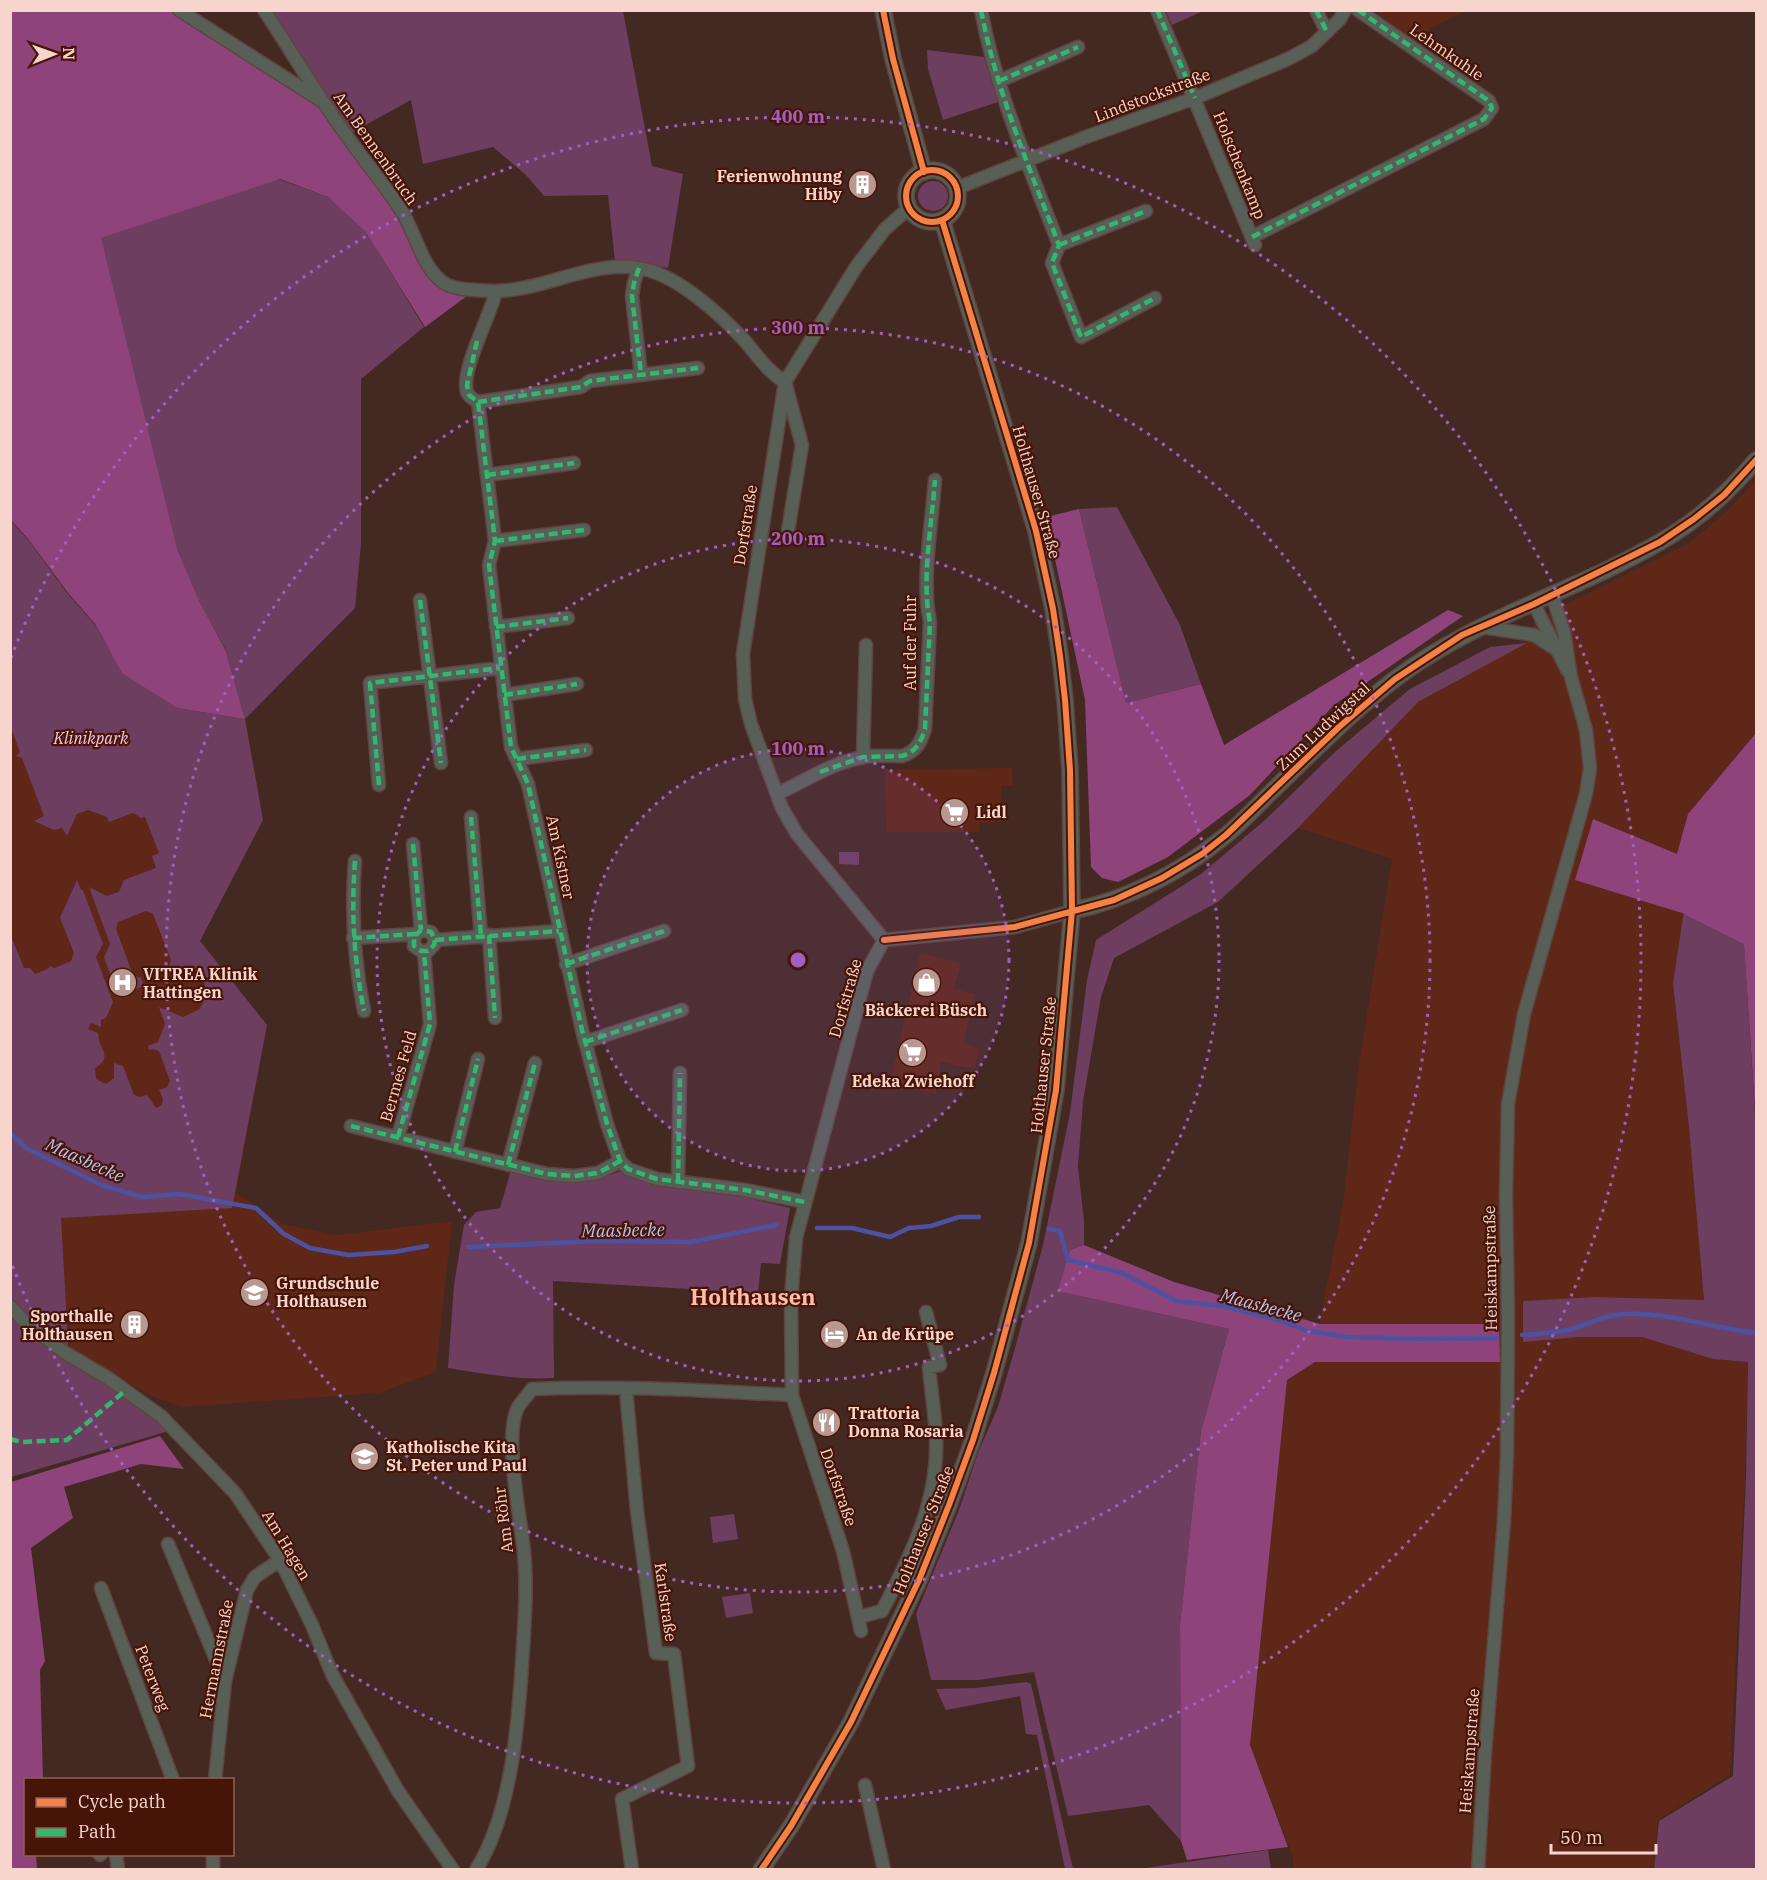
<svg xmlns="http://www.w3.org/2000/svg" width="1767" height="1880" font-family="'IBM Plex Serif',serif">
<rect width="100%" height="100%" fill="#442822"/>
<path fill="#5e2718" d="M 1375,11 L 1465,11 L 1411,39 Z
M 1756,480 L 1756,732 L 1688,814 L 1678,855 L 1593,819 L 1577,878 L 1684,910 L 1673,983 L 1689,1127 L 1704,1300 L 1594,1297 L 1523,1301 L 1523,1342 L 1578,1337 L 1642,1337 L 1713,1359 L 1748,1362 L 1745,1478 L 1730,1775 L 1658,1820 L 1653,1869 L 1293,1869 L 1293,1857 L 1250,1745 L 1287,1380 L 1315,1362 L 1500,1361 L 1498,1324 L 1319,1325 L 1343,1203 L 1359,1063 L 1392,859 L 1298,828 L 1418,702 L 1527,643 L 1536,619 L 1689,543 L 1727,511 Z
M 10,521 L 30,542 L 67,593 L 95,625 L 122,672 L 177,708 L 245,719 L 263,820 L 200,941 L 267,1025 L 236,1193 L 283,1224 L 337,1235 L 452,1221 L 436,1372 L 379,1393 L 182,1407 L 151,1396 L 70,1349 L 66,1305 L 69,1360 L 11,1477 Z
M 1012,768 L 1013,785 L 1001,786 L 1002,822 L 980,823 L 979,832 L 886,832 L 885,769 Z
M 920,953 L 961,963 L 954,989 L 975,994 L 963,1043 L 979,1048 L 974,1069 L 941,1062 L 936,1094 L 890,1084 Z"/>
<path fill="#6e3e60" d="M 270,11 L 623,11 L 652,166 L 683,174 L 668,268 L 629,261 L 615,261 L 608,195 L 544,196 L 526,175 L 493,147 L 423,164 L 411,100 L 351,133 Z
M 1166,11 L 1203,11 L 1172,25 Z
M 927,50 L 984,57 L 998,102 L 943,120 L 928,69 Z
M 278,179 L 328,197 L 364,229 L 424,327 L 361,379 L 361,544 L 355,608 L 245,719 L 263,820 L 200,941 L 267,1025 L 232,1208 L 61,1218 L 69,1360 L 143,1403 L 169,1431 L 11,1477 L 10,934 L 24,968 L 30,968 L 35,974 L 48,969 L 50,966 L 55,968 L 71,961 L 74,953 L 60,918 L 77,880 L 81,890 L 83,890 L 103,944 L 96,957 L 113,1002 L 106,1018 L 101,1020 L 101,1027 L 91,1023 L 88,1029 L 98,1033 C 99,1051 114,1056 95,1068 L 96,1079 L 106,1084 L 114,1078 L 114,1063 L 123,1066 L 134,1095 L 140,1097 L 147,1095 L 156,1108 L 162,1105 L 163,1099 L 159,1090 L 167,1087 L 170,1081 L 159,1051 L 153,1049 L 149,1050 L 148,1046 L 158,1042 L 165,1024 L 159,1007 L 183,1017 L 200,1009 L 207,993 L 201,974 L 183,967 L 166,973 L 164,969 L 169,966 L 171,960 L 153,914 L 146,911 L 118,922 L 116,929 L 133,975 L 141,978 L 144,986 L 118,996 L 104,957 L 110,944 L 89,887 L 107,896 L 119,892 L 124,880 L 156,868 L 152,856 L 159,853 L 145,817 L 141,818 L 133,813 L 109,822 L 107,817 L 88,810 L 77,814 L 67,836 L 62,828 L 54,830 L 34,821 L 44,816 L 22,758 L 16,756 L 20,752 L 11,728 L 11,521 L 30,542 L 67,593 L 95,625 L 122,672 L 177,708 L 245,719 L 226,650 L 198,600 L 176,547 L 100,238 Z
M918 196a15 15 0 1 1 30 0a15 15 0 1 1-30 0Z
M 1117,507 L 1180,625 L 1201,684 L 1126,703 L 1079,509 Z
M 1527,643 L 1418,702 L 1298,828 L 1218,902 L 1114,958 L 1101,997 L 1083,1101 L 1078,1166 L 1084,1221 L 1084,1245 L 1070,1250 L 1059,1291 L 1229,1329 L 1201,1431 L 1180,1624 L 1181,1841 L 1149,1805 L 1068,1816 L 1034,1672 L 978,1680 L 931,1680 L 916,1614 L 959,1510 L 978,1453 L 998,1407 L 1015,1348 L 1043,1245 L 1070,1113 L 1087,980 L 1096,940 L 1201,874 L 1265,820 L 1336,751 L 1410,689 L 1490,647 Z
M 839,852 L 859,852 L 859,865 L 839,864 Z
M 1684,910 L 1744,942 L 1756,1131 L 1756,1869 L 1654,1869 L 1659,1821 L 1733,1776 L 1746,1477 L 1748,1362 L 1713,1359 L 1642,1337 L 1578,1337 L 1523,1342 L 1523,1301 L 1594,1297 L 1704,1300 L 1689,1127 L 1673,983 Z
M 511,1170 L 574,1180 L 599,1179 L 621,1171 L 655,1185 L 745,1197 L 790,1208 L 780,1264 L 761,1263 L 758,1293 L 553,1281 L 554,1378 C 518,1380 484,1374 448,1368 L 454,1285 L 464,1225 L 476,1212 L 500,1208 Z
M 734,1514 L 738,1539 L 713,1543 L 710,1517 Z
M 750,1593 L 753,1613 L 726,1618 L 722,1597 Z
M 1027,1682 L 1031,1684 L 1073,1869 L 1065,1869 L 1037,1735 L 1026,1734 L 1020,1696 L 946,1710 L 936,1689 L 975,1688 Z
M 1268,1850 L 1271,1869 L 1139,1869 Z"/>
<path fill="#8e447b" d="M 11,11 L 170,11 L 317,104 L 398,214 L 443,287 L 467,296 L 425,327 L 365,231 L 328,197 L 280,179 L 101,238 L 177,549 L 199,601 L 226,651 L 245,719 L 177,708 L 122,673 L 95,624 L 68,593 L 29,540 L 11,520 Z
M 1079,509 L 1126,703 L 1201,684 L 1224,745 L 1448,610 L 1463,616 L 1334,705 L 1250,795 L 1168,857 L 1118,882 L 1102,878 L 1091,867 L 1085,700 L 1046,517 Z
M 1756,733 L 1756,1125 L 1744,944 L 1682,913 L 1575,880 L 1593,819 L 1677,854 L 1688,814 Z
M 1084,1245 L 1174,1282 L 1320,1324 L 1499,1324 L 1500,1362 L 1315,1362 L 1287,1380 L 1250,1745 L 1288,1847 L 1187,1860 L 1181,1841 L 1180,1624 L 1201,1431 L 1229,1329 L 1058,1291 L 1070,1250 Z
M 160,1436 L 184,1469 L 141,1464 L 64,1487 L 73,1518 L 31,1548 L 45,1661 L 40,1670 L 43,1779 L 26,1780 L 26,1854 L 36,1855 L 37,1869 L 11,1869 L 11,1482 Z"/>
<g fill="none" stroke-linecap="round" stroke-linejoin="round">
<path stroke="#4c52a0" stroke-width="4.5" d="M 10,1133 L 26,1148 L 101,1185 L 142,1197 L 179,1194 L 256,1208 L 284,1234 L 310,1248 L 348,1255 L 394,1252 L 427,1246
M 817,1228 L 852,1228 L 890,1237 L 909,1228 L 931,1226 L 959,1217 L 979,1217
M 1049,1229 L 1060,1231 L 1068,1260 L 1122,1273 L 1176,1301 L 1222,1306 L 1274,1319 L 1308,1331 L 1348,1337 L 1418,1339 L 1497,1338
M 468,1247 L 596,1241 L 690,1242 L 777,1225
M 1522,1335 C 1539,1334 1556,1333 1572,1329 C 1591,1323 1605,1315 1625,1314 C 1669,1312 1713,1328 1756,1333"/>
<defs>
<path id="minor" d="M 179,10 L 320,100
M 264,10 C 291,51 316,93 344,132 C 362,158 383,183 401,210 C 415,231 422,269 444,283 C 457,291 479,290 493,291 C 547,292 598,253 654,272 C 685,283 722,316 744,340 C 757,355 768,372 785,382 L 802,445 L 787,537
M 981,10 C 996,91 1030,169 1059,245 L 1052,263 L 1081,337 L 1155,298
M 1157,10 L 1255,245
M 1316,10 L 1327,32
M 999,81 L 1078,47
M 957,188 L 1086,137 L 1195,98 L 1288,59 L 1312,46 L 1340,19 L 1345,10
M 1252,237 L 1484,119 L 1492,108 L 1489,101 L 1358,10
M 1059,245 L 1146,211
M 639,268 L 634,283 L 632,296 L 641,375
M 496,291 C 491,315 460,371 467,392 C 469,397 474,400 478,402 L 495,541 L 489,565 L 511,747 L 528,784 L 582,1030 L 607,1124 L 620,1161 L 628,1169 L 657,1179 L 745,1190 L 805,1202
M 478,402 L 581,387 L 590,381 L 698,368
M 487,475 L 574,463
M 495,541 L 584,530
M 420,600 L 441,763
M 1534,604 L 1567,670
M 496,627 L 568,618
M 1482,627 L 1534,635 L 1554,648
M 504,695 L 577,684
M 863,757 L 866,645
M 517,759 L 586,750
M 379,785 L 370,683 L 500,668
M 777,794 C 805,781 833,762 864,757 C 876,755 889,756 902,756 C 916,752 921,742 925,729 L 930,622 C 921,581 932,523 935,480
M 471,817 L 481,936
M 413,844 L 421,930
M 355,861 C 351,912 354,961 364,1011
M 489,935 L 495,1018
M 353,938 L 416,934
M 435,940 L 434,945 L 428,951 L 421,951 L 414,946 L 414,937 L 421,930 L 431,932 L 435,940 L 559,931
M 884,940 L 797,834 L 782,808 L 751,724 L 745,699 L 743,654 L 785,382 L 856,267 L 885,229 L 909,208
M 884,940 L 1015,927 L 1072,911
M 566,964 L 664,931
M 585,1042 L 682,1010
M 351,1126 L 547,1174 L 574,1176 L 598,1173 L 620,1161
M 398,1137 L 430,1024 L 424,952
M 455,1152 L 478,1059
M 508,1165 L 535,1063
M 678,1182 L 680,1073
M 10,1306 L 25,1322 L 64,1352 L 108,1378 L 161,1416 L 235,1493 L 280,1560 L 312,1625 L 332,1674 L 398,1791 L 453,1870
M 626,1389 L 637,1511 L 656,1653 L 674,1654 L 688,1766 L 622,1799 L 632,1870
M 168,1544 L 225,1681
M 101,1588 L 173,1780
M 859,1617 L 882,1611 C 911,1556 939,1500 936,1436 C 935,1413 931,1390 929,1367 L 940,1365 L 926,1312
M 861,1631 L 843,1551 L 792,1395 L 791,1299 L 796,1238 L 867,971 L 884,940
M 215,1780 L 225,1681 L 247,1590 L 255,1577 L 280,1560
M 865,1785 L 884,1870
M 116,1854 L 118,1870
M 213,1854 L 213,1870
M 100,1855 L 101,1854
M 476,1870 C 513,1811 519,1716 523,1648 C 525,1617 527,1584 524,1552 C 521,1518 503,1437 518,1407 C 522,1401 528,1395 532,1389 C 619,1385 706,1391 792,1395
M 1478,1870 L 1485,1753 L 1504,1521 L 1507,1454 L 1508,1319 L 1506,1194 L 1508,1104 L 1524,1014 L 1586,794 L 1590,768 L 1586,730 L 1571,677 L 1564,632 L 1552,595"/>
<path id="tertiary" d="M 883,10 L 893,59 L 924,172
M906 196a26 26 0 1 1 52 0a26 26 0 1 1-52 0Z
M 1072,911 C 1128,899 1180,873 1225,836 C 1240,824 1254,809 1268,795 C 1309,756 1349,714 1395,679 C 1475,618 1574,592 1660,542 C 1697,521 1729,492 1756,460
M 761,1870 L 791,1826 L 851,1722 L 919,1580 L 949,1505 L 973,1440 L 994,1373 L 1029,1243 L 1056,1090 L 1072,911 L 1070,770 L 1065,700 L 1060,656 L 1053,609 L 1036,531 L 942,220"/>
</defs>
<use href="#minor" stroke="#5e4540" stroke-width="15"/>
<use href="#tertiary" stroke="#5e4540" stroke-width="18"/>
<use href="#minor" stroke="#575f57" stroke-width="12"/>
<use href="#tertiary" stroke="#575f57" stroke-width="15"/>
<path stroke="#33b770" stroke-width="4.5" stroke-dasharray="9 4.5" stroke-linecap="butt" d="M 981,10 C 996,91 1030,169 1059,245 L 1052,263 L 1081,337 L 1155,298
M 1157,10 L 1195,98
M 1316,10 L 1327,32
M 999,81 L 1078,47
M 1252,237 L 1484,119 L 1492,108 L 1489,101 L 1358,10
M 1059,245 L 1146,211
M 639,268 L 634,283 L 632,296 L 641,375
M 477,341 L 467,385 L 469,395 L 478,402 L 495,541 L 489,565 L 511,747 L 528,784 L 582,1030 L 607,1124 L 620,1161 L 628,1169 L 657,1179 L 745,1190 L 805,1202
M 478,402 L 581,387 L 590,381 L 698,368
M 487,475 L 574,463
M 495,541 L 584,530
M 420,600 L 441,763
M 496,627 L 568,618
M 504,695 L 577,684
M 517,759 L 586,750
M 820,772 L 863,757 L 902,756 C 916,752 921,742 925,729 L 930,622 C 921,581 932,523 935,480
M 379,785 L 370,683 L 500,668
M 471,817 L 481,936
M 413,844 L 421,930
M 355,861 C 351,912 354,961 364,1011
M 489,935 L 495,1018
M 353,938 L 416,934
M 435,940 L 434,945 L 428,951 L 421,951 L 414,946 L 414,937 L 421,930 L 431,932 L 435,940 L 559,931
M 566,964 L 664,931
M 585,1042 L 682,1010
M 351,1126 L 547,1174 L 574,1176 L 598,1173 L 620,1161
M 398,1137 L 430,1024 L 424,952
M 455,1152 L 478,1059
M 508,1165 L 535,1063
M 678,1182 L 680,1073
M 10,1439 L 21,1442 L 67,1440 L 126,1390"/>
<defs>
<path id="cycleway" d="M 883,10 L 893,59 L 924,172
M906 196a26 26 0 1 1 52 0a26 26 0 1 1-52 0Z
M 884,940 L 1015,927 L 1114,900 L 1162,878 L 1202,854 L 1226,835 L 1339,727 L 1395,679 L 1462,635 L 1534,604 L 1660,542 L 1694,519 L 1724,495 L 1756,460
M 761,1870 L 791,1826 L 851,1722 L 919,1580 L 949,1505 L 973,1440 L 994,1373 L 1029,1243 L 1056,1090 L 1072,911 L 1070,770 L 1065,700 L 1060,656 L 1053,609 L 1036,531 L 942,220"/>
</defs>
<use href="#cycleway" stroke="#471508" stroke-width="10"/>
<use href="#cycleway" stroke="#f48246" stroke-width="6"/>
</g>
<circle cx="798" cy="960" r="211" fill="#a05fc3" fill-opacity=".12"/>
<g fill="none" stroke="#a05fc3" stroke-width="3" stroke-dasharray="3 6">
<circle cx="798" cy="960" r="211"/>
<circle cx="798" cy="960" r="421"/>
<circle cx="798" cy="960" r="632"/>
<path d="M11 658A843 843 0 1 1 11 1262"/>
</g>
<defs>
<symbol id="building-disc" viewBox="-11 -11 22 22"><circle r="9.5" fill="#b89890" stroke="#471508"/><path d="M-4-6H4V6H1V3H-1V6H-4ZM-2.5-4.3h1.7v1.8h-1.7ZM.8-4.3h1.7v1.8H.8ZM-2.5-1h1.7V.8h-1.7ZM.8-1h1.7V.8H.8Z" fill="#fff"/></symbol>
<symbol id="supermarket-disc" viewBox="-11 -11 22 22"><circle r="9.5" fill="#b89890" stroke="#471508"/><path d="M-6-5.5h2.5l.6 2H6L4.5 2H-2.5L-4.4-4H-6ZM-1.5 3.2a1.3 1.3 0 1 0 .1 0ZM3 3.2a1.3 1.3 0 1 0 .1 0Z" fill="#fff"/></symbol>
<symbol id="shop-disc" viewBox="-11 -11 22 22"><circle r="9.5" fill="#b89890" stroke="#471508"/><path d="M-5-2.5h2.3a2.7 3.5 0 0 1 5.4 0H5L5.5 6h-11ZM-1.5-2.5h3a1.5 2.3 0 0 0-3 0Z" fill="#fff"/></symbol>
<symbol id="hospital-disc" viewBox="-11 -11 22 22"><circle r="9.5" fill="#b89890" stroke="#471508"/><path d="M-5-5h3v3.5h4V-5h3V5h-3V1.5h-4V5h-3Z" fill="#fff"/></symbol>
<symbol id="school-disc" viewBox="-11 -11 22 22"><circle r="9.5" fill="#b89890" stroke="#471508"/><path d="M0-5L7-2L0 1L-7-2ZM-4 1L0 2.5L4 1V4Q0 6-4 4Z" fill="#fff"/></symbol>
<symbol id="hotel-disc" viewBox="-11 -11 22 22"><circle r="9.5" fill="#b89890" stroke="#471508"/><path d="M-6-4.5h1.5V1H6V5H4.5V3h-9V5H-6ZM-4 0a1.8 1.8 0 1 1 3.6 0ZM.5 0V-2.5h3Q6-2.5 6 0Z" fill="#fff"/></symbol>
<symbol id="restaurant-disc" viewBox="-11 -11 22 22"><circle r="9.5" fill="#b89890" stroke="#471508"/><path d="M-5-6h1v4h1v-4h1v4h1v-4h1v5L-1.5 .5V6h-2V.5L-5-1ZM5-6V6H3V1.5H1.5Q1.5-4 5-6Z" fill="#fff"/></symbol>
</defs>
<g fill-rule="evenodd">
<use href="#building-disc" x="846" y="168" width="33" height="33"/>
<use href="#supermarket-disc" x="938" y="796" width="33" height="33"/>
<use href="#shop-disc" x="910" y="966" width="33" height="33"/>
<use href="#hospital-disc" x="106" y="966" width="33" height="33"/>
<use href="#supermarket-disc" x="896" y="1036" width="33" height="33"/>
<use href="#school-disc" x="238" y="1276" width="33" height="33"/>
<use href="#building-disc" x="118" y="1308" width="33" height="33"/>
<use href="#hotel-disc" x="818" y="1318" width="33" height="33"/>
<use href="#restaurant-disc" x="810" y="1406" width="33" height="33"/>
<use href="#school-disc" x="348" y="1440" width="33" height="33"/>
</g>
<g text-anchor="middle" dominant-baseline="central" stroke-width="4.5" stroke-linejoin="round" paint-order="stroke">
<g font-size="16" fill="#f7d5cc" stroke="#471508">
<text transform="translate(1447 52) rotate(35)">Lehmkuhle</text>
<text transform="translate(1152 95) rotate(-21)">Lindstockstraße</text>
<text transform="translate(376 148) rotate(55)">Am Bennenbruch</text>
<text transform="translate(1240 165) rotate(68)">Holschenkamp</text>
<text transform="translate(1037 492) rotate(74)">Holthauser Straße</text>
<text transform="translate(745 525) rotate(-81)">Dorfstraße</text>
<text transform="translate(910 643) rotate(-90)">Auf der Fuhr</text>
<text transform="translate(1323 726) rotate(-43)">Zum Ludwigstal</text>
<text transform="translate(561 857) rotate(78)">Am Kistner</text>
<text transform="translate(845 998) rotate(-74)">Dorfstraße</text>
<text transform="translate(1043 1065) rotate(-84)">Holthauser Straße</text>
<text transform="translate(398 1076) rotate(-74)">Bermes Feld</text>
<text transform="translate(1490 1268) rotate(-91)">Heiskampstraße</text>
<text transform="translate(839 1487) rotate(71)">Dorfstraße</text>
<text transform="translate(503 1520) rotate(-97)">Am Röhr</text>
<text transform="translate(923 1530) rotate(-68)">Holthauser Straße</text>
<text transform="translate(287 1545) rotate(59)">Am Hagen</text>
<text transform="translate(666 1602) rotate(82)">Karlstraße</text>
<text transform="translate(216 1659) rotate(-79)">Hermannstraße</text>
<text transform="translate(153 1678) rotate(69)">Peterweg</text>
<text transform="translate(1469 1751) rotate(-86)">Heiskampstraße</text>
</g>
<g font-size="16" font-weight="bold" fill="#f7d5cc" stroke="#471508" text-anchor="start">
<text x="842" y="176" text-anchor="end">Ferienwohnung<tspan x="842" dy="18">Hiby</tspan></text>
<text x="976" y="812">Lidl</text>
<text x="143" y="974">VITREA Klinik<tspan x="143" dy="18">Hattingen</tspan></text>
<text x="926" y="1010" text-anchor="middle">Bäckerei Büsch</text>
<text x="913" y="1081" text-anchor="middle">Edeka Zwiehoff</text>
<text x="276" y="1283">Grundschule<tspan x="276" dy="18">Holthausen</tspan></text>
<text x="113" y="1316" text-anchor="end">Sporthalle<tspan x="113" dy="18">Holthausen</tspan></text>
<text x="856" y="1334">An de Krüpe</text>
<text x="848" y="1413">Trattoria<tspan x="848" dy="18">Donna Rosaria</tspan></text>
<text x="386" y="1447">Katholische Kita<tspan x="386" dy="18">St. Peter und Paul</tspan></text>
</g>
<g font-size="16" font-style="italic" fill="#f6c9ea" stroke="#471508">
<text x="91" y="738">Klinikpark</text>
</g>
<g font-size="18" font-style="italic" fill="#b6c0ef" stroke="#471508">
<text transform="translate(85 1160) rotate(24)">Maasbecke</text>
<text transform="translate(623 1230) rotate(-1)">Maasbecke</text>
<text transform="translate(1261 1305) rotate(15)">Maasbecke</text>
</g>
<g font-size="22" font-weight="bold" fill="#febcab" stroke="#471508">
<text x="753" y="1296">Holthausen</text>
</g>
</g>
<circle cx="798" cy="960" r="9" fill="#a05fc3" stroke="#471508" stroke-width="3"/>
<g font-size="18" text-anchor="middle" font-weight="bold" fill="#a05fc3" stroke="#471508" stroke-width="4.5" stroke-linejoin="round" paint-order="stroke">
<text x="798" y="123">400 m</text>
<text x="798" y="334">300 m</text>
<text x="798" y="545">200 m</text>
<text x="798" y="755">100 m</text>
</g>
<rect width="1767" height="1880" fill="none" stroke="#f7d5cc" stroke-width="24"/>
<rect x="24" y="1778" width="210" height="78" fill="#471508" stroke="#8d6256" stroke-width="1.5"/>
<rect x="36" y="1798" width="30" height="9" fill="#f48246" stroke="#8d6256" stroke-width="1.5"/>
<text x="78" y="1808" font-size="18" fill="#f7d5cc">Cycle path</text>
<rect x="36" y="1828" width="30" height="9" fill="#33b770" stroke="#8d6256" stroke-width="1.5"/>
<text x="78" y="1838" font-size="18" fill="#f7d5cc">Path</text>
<g transform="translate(54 54) rotate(89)" stroke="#471508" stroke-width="4.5" paint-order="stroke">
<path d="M0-4.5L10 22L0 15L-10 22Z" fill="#f7d5cc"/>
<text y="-9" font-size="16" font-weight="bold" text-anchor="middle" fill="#f7d5cc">N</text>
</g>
<path d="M1551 1844v9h105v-9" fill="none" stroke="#f7d5cc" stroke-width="3"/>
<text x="1560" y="1844" font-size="18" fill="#f7d5cc" stroke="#471508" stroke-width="4.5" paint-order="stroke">50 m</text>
</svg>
